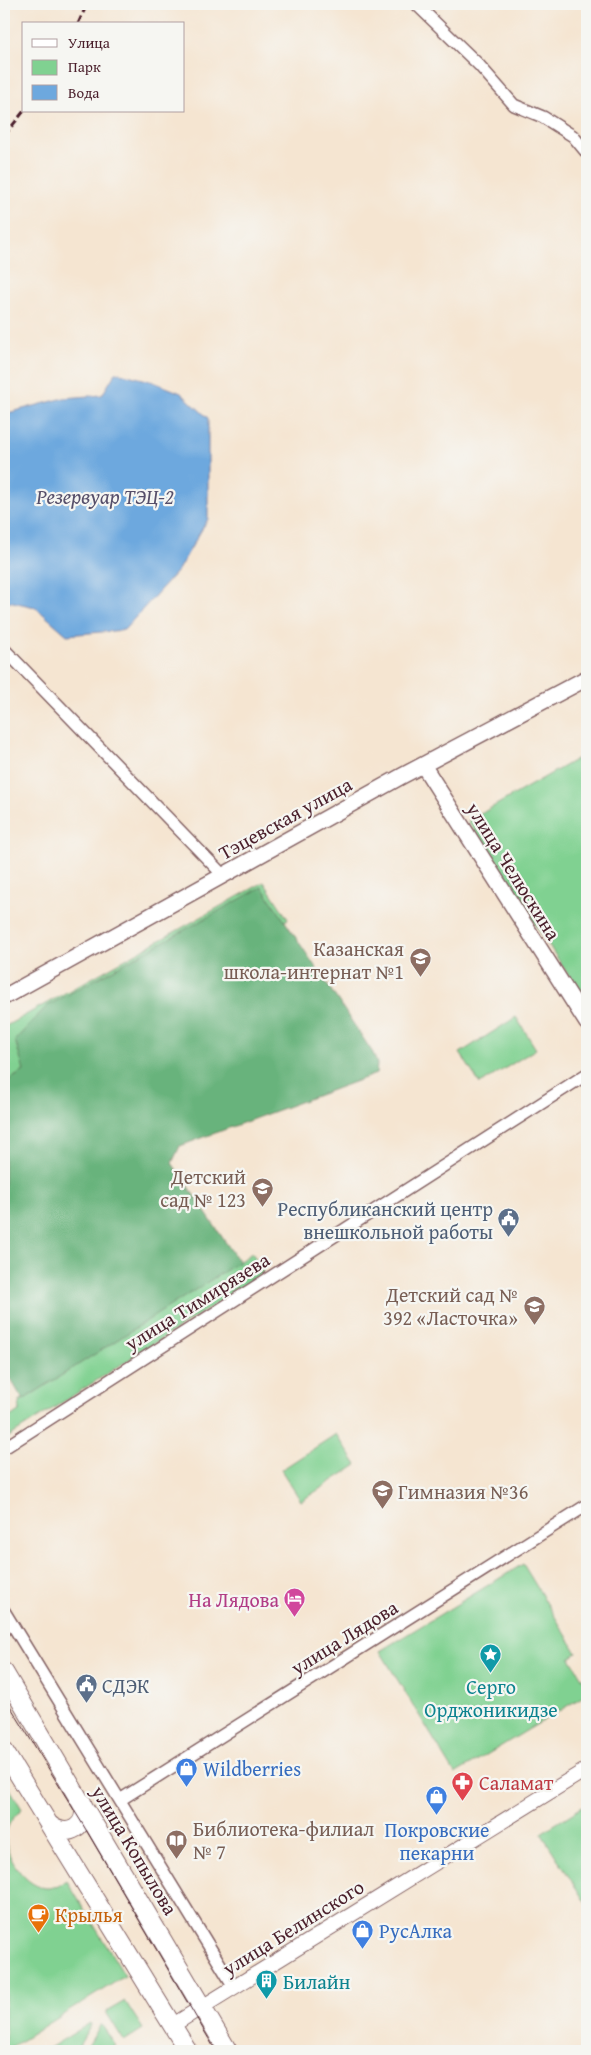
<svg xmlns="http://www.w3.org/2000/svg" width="591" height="2055" font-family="'Gentium Book Plus',serif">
<rect width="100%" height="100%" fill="#f6f6f2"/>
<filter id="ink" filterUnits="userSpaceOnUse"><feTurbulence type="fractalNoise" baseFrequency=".02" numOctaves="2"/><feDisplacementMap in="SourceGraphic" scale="10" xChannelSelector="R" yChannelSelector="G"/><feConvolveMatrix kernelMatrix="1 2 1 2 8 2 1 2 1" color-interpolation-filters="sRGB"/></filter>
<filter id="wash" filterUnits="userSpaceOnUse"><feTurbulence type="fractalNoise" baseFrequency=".0096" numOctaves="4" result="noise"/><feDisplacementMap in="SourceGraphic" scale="20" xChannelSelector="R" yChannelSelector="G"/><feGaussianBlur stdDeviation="1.12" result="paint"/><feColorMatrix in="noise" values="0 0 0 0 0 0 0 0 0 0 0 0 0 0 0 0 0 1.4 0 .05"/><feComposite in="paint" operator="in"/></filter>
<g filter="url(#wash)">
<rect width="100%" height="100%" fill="#f5e5d1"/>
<path fill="#80d191" stroke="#65785e" d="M 587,753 L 587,1004 L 468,821 Z
M 264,882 L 288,919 L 29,1066 L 24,1071 L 4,1083 L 4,1027 Z
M 516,1017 L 536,1049 L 480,1084 L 460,1053 Z
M 252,1253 L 263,1269 L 262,1274 L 256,1278 L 4,1440 L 4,1421 L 20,1410 L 19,1400 L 23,1400 Z
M 336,1434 L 357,1465 L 301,1501 L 281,1470 Z
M 523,1564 L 577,1653 L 570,1658 L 587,1686 L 587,1694 L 455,1774 L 380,1651 Z
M 4,1779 L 22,1809 C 15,1816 7,1823 6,1835 C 3,1855 27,1890 49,1888 C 55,1887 62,1883 67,1881 L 125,1976 L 5,2051 Z
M 587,1804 L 587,1905 L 541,1833 Z
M 125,2001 L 143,2029 L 124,2041 L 106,2012 Z
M 90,2023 L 91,2025 L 76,2051 L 49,2051 L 48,2049 Z
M 101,2024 L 116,2046 L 107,2051 L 85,2051 Z"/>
<path fill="#68b37b" stroke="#596953" d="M 262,887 L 373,1053 L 377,1064 L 376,1074 L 180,1146 L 172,1163 L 239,1262 L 23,1400 L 4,1368 L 4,1083 L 24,1071 L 15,1040 L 47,1006 Z"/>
<path fill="#6da8de" stroke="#5c6484" d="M 116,372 L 151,381 L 181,393 L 208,418 L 208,519 L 178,570 L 124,630 L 67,635 L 35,607 L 4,600 L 4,414 L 64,398 L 102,395 Z"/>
</g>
<g filter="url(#ink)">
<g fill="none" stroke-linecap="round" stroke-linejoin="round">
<defs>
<path id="minor" d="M 416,4 L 479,65 L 514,105 L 543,117 L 573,136 L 587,153
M 4,649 L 223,875
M 4,1448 L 587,1074
M 4,1611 L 234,1987
M 120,1800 L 587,1505"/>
<path id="tertiary" d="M 173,2025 L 587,1769"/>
<path id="secondary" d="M 423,765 L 587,1023
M 4,997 L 402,776 L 587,678"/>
<path id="primary" d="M 4,1672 L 228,2051
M 4,1751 L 188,2051
M 48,1823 C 66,1841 91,1826 82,1802"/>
</defs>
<use href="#minor" stroke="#866465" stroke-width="14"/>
<use href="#tertiary" stroke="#866465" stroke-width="16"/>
<use href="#secondary" stroke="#866465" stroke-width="18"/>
<use href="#primary" stroke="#866465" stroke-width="20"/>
<use href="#minor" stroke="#fff" stroke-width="11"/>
<use href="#tertiary" stroke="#fff" stroke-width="14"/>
<use href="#secondary" stroke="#fff" stroke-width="15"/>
<use href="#primary" stroke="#fff" stroke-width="18"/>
<path stroke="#4a1f2b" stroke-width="1" d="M 4,1696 L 82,1823 L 216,2051"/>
<path stroke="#4a1f2b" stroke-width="3" stroke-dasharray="8 4" stroke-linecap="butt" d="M 78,24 L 87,4
M 4,136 L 24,111"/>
</g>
</g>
<defs>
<symbol id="school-pin" viewBox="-11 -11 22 30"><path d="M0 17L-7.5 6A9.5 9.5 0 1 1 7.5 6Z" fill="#8d6e63" stroke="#f6f6f2"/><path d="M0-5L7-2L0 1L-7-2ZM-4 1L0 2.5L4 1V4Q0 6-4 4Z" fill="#fff"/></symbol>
<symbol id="civic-pin" viewBox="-11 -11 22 30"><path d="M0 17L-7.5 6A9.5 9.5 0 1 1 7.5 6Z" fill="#5c6f8a" stroke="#f6f6f2"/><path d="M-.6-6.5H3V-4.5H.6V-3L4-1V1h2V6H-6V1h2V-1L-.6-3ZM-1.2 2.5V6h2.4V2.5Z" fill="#fff"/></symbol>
<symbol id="hotel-pin" viewBox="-11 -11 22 30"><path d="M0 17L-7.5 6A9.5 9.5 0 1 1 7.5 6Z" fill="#d1479c" stroke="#f6f6f2"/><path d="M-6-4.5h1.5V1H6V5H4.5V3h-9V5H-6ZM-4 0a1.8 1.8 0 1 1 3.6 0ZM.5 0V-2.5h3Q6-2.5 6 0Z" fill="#fff"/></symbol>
<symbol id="sight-pin" viewBox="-11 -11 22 30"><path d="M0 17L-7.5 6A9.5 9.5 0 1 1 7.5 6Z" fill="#0f9aa8" stroke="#f6f6f2"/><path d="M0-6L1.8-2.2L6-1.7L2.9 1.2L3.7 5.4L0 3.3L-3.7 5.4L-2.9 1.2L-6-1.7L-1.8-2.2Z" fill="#fff"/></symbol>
<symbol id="shop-pin" viewBox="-11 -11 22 30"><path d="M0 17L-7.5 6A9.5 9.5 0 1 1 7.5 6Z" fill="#3f7fe0" stroke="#f6f6f2"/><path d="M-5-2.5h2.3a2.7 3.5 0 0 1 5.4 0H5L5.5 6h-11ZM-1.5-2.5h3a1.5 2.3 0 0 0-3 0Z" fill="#fff"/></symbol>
<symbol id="pharmacy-pin" viewBox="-11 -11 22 30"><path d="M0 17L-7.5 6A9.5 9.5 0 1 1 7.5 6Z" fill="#e0444e" stroke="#f6f6f2"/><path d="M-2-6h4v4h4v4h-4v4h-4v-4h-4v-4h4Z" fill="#fff"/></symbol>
<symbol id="library-pin" viewBox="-11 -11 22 30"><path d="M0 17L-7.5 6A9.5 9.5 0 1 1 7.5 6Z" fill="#8d6e63" stroke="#f6f6f2"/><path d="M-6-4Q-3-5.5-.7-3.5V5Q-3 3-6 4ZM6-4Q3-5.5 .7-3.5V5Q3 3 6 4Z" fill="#fff"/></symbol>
<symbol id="cafe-pin" viewBox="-11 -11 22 30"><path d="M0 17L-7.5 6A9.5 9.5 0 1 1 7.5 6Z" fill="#e8710a" stroke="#f6f6f2"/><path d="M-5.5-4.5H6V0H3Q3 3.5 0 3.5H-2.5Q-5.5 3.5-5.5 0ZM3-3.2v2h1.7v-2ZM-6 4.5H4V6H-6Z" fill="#fff"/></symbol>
<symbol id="building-pin" viewBox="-11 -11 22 30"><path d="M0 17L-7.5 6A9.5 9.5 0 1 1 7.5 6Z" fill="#0f9aa8" stroke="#f6f6f2"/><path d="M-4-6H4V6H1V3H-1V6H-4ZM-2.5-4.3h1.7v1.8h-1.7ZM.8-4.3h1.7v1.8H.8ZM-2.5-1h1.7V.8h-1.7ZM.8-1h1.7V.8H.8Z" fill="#fff"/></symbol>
</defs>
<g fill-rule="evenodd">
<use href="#school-pin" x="408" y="946" width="25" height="34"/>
<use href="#school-pin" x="250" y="1176" width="25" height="34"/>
<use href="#civic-pin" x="496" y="1206" width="25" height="34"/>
<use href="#school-pin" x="522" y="1294" width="25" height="34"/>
<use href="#school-pin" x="370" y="1478" width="25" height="34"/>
<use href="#hotel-pin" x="282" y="1586" width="25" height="34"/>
<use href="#sight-pin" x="478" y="1642" width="25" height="34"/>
<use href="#civic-pin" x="74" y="1672" width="25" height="34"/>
<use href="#shop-pin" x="174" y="1756" width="25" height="34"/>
<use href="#pharmacy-pin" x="450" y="1770" width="25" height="34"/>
<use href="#shop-pin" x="424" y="1784" width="25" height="34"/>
<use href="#library-pin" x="164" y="1828" width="25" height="34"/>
<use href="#cafe-pin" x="26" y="1902" width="25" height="34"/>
<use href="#shop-pin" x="350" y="1918" width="25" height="34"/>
<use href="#building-pin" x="254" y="1968" width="25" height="34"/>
</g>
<g text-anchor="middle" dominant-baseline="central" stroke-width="4.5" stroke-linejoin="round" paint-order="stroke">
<g font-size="20" fill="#4a1f2b" stroke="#f6f6f2">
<text transform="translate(285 818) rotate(-29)">Тэцевская улица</text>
<text transform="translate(514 871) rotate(58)">улица Челюскина</text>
<text transform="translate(197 1301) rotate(-32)">улица Тимирязева</text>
<text transform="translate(344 1637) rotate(-32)">улица Лядова</text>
<text transform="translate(135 1850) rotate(59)">улица Копылова</text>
<text transform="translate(293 1927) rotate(-32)">улица Белинского</text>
</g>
<g font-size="20" fill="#785e54" stroke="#f6f6f2" text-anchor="end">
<text x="404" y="948">Казанская<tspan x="404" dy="23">школа-интернат №1</tspan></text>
<text x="246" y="1176">Детский<tspan x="246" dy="23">сад № 123</tspan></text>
<text x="518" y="1294">Детский сад №<tspan x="518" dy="23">392 «Ласточка»</tspan></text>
<text x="398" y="1491" text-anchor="start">Гимназия №36</text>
<text x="193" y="1828" text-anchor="start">Библиотека-филиал<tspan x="193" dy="23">№ 7</tspan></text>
</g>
<g font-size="20" fill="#4e5e75" stroke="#f6f6f2" text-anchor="end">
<text x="493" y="1208">Республиканский центр<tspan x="493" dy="23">внешкольной работы</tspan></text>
<text x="102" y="1685" text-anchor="start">СДЭК</text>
</g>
<g font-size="20" fill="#b23c85" stroke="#f6f6f2" text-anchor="end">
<text x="279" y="1599">На Лядова</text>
</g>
<g font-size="20" fill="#0d838f" stroke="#f6f6f2">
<text x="491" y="1686">Серго<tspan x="491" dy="23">Орджоникидзе</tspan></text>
<text x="283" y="1981" text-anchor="start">Билайн</text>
</g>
<g font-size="20" fill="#366cbe" stroke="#f6f6f2" text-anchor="start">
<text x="203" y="1768">Wildberries</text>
<text x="437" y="1829" text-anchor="middle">Покровские<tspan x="437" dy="23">пекарни</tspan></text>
<text x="379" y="1930">РусАлка</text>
</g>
<g font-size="20" fill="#be3a42" stroke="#f6f6f2" text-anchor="start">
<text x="479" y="1782">Саламат</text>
</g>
<g font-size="20" fill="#c56008" stroke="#f6f6f2" text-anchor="start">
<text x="55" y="1914">Крылья</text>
</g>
<g font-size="21" font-style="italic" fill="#564f6a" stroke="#f6f6f2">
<text x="105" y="496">Резервуар ТЭЦ-2</text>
</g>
</g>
<rect width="591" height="2055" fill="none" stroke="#f6f6f2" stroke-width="20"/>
<rect x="22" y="22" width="162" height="90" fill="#f6f6f2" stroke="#b1a0a2"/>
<rect x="32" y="39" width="25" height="8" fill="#ffffff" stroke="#b1a0a2"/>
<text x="68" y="48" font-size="15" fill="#4a1f2b">Улица</text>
<rect x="32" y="60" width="25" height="15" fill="#80d191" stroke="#b1a0a2"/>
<text x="68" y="72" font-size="15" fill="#4a1f2b">Парк</text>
<rect x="32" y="85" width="25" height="15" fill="#6da8de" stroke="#b1a0a2"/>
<text x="68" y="98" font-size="15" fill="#4a1f2b">Вода</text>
</svg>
